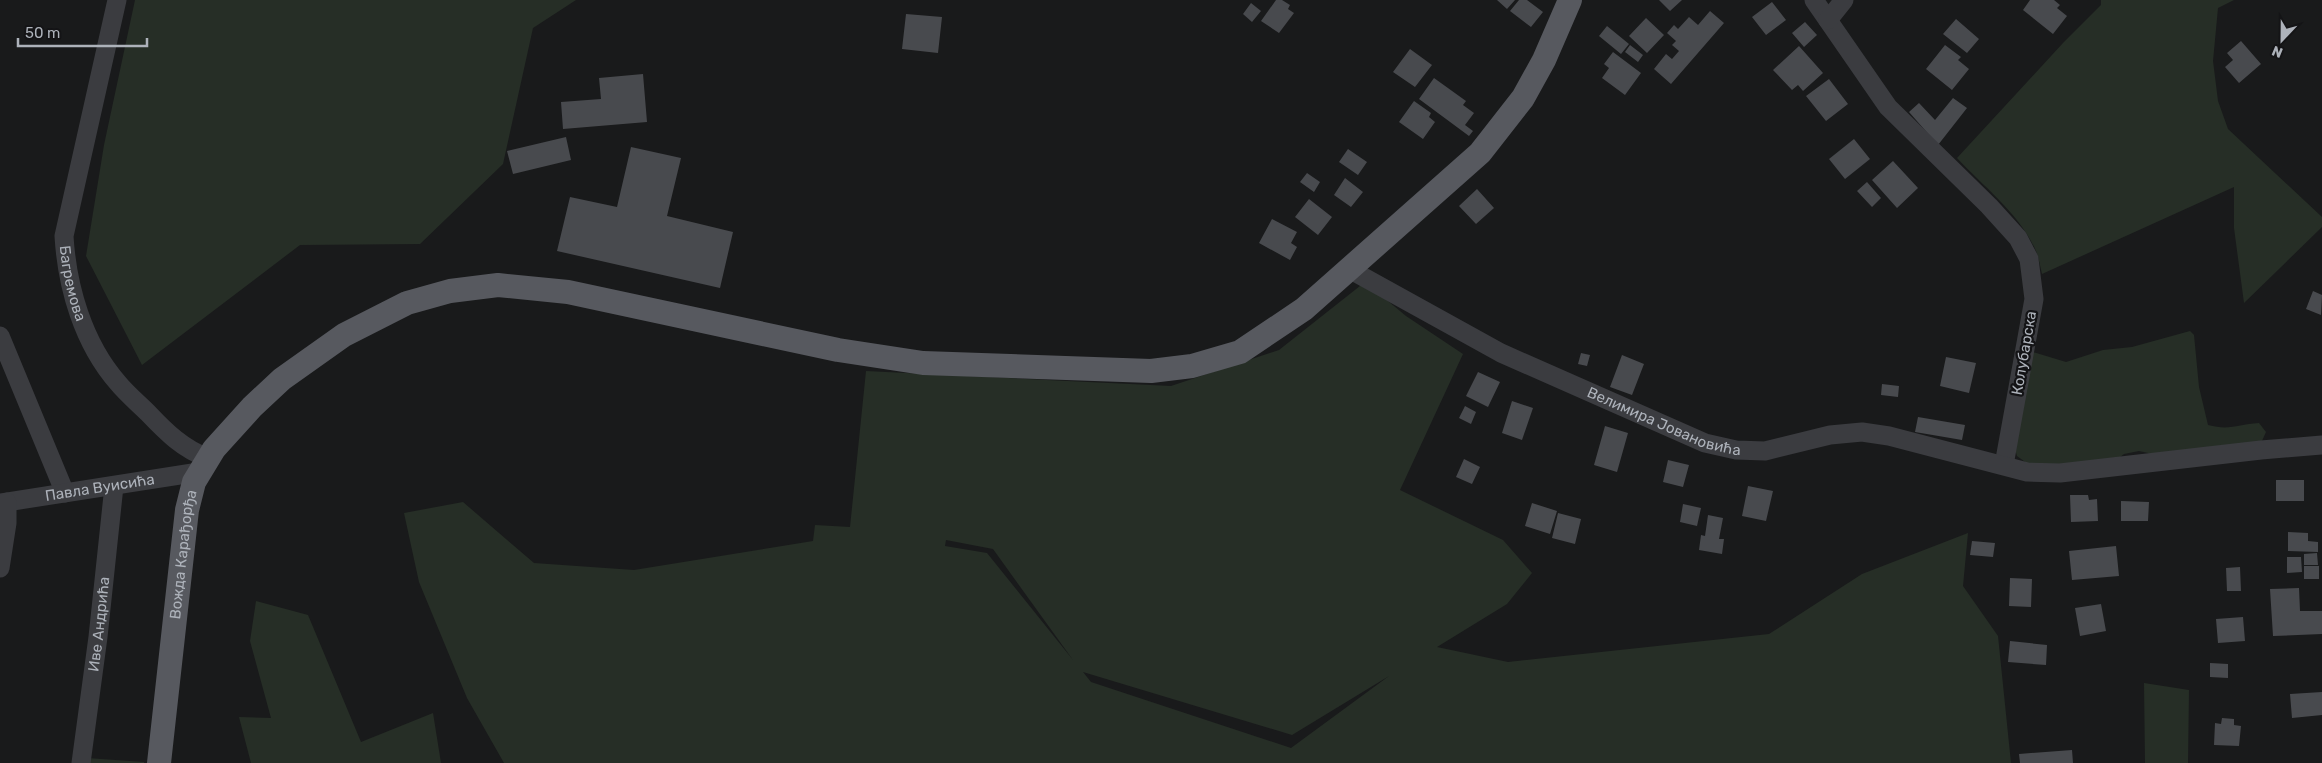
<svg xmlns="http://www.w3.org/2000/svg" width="2322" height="763" font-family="Rubik,sans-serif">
<rect width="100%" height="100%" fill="#191a1b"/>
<path fill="#262e26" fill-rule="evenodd" d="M 135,0 L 576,0 L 533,28 L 503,164 L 420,244 L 300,245 L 142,365 L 86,256 L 104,145 Z
M 2101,0 L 2234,0 L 2218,8 L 2213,61 L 2218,101 L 2228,129 L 2322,217 L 2322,227 L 2244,303 L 2234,228 L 2234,187 L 2042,274 C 2040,266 2039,258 2036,251 C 2020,214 1984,187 1957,158 L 2063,43 L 2101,5 Z
M 1365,282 L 1406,316 L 1463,354 L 1400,490 L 1503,540 L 1532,573 L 1507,604 L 1437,647 L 1508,662 L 1769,634 L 1862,574 L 1968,533 L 1963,586 L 1998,636 L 2011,763 L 504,763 L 467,698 L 419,582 L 404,513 L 463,502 L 534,563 L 634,570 L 813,541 L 815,525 L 850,527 L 866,371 L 1171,386 L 1279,350 ZM 946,540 L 993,549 L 1073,660 L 987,553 L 945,546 ZM 1083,672 L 1292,735 L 1389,676 L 1291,748 L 1091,682 Z
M 2190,331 L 2194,335 L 2199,387 L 2208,425 C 2230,431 2238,424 2259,423 L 2266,432 L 2261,443 L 2157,455 L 2139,451 L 2124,454 L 2115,461 L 2032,467 L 2017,456 L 2014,446 L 2033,352 L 2066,362 L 2103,350 L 2132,347 Z
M 256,601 L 308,615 L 361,742 L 433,713 L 441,763 L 251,763 L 239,717 L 271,718 L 250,641 Z
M 2144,683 L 2189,690 L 2188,763 L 2145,763 Z
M 87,758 L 144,762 L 144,763 L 87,763 Z"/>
<path fill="#484a4e" d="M 1276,0 L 1282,0 L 1290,5 L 1288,9 L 1294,13 L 1279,33 L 1261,21 Z
M 1497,0 L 1515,0 L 1507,9 Z
M 1519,0 L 1527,0 L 1543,12 L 1531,27 L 1510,11 Z
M 1659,0 L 1682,0 L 1670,11 Z
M 2030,0 L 2054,0 L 2060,5 L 2057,8 L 2067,16 L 2053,34 L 2023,10 Z
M 1772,2 L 1786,20 L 1766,35 L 1752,17 Z
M 1251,3 L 1261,11 L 1252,22 L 1243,14 Z
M 1710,11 L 1724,23 L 1671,84 L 1654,69 L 1666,54 L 1672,59 L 1679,51 L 1672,45 L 1676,41 L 1667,33 L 1674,25 L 1678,29 L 1689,17 L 1698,25 Z
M 906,14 L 942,17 L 938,53 L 902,49 Z
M 1646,18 L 1664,35 L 1647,53 L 1629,36 Z
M 1956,19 L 1979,39 L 1967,53 L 1943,34 Z
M 1805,22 L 1817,35 L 1804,47 L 1792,33 Z
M 1607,26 L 1629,44 L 1621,54 L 1599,36 Z
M 2241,41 L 2261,64 L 2239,83 L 2225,67 L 2233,60 L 2227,53 Z
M 1630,45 L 1643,55 L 1638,62 L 1625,52 Z
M 1945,45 L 1961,57 L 1958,60 L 1969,69 L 1952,90 L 1926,69 Z
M 1799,46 L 1823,73 L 1803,91 L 1798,85 L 1792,90 L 1773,70 Z
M 1410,49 L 1432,65 L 1415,87 L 1393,72 Z
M 1613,52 L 1641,73 L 1625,95 L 1602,78 L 1609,68 L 1604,64 Z
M 643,74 L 647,122 L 563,129 L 561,102 L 601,99 L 599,78 Z
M 1434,78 L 1466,101 L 1463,105 L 1474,113 L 1465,125 L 1473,131 L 1469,136 L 1419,99 Z
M 1829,79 L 1848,104 L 1826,121 L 1806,96 Z
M 1953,98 L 1967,108 L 1938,145 L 1909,112 L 1919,103 L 1935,120 Z
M 1414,101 L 1431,113 L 1429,117 L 1435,122 L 1423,139 L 1399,122 Z
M 566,137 L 571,160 L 513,174 L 507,151 Z
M 1854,139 L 1870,159 L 1845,179 L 1829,159 Z
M 631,147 L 681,158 L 667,216 L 733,232 L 720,288 L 557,251 L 570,197 L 617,207 Z
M 1348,149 L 1367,162 L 1358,175 L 1339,162 Z
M 1893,161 L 1918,188 L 1897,208 L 1872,180 Z
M 1307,173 L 1320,182 L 1314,192 L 1300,182 Z
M 1345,178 L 1363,192 L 1351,207 L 1334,195 Z
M 1867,182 L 1881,198 L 1872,207 L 1857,191 Z
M 1477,189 L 1494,208 L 1476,224 L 1459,206 Z
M 1309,199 L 1332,217 L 1318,235 L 1295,217 Z
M 1272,219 L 1297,232 L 1291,243 L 1297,247 L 1290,260 L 1259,243 Z
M 2313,291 L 2322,295 L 2321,315 L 2306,309 Z
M 1581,353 L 1590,355 L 1587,366 L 1578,364 Z
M 1622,355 L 1644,364 L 1632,395 L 1610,387 Z
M 1946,357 L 1976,363 L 1969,393 L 1940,386 Z
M 1478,372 L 1500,382 L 1488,407 L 1466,396 Z
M 1882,384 L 1899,386 L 1898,397 L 1881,395 Z
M 1512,401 L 1533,408 L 1522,440 L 1502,433 Z
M 1465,406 L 1476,412 L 1471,424 L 1459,418 Z
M 1918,417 L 1965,425 L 1962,440 L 1915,432 Z
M 1605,426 L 1628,433 L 1617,472 L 1594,465 Z
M 1464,459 L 1480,467 L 1472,484 L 1456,477 Z
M 1668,460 L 1689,465 L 1683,487 L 1663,482 Z
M 2276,480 L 2304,480 L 2304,501 L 2276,501 Z
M 1748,486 L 1773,491 L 1766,521 L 1742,516 Z
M 2070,495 L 2088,495 L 2089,500 L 2097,499 L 2098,521 L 2071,522 Z
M 2121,501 L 2149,502 L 2148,521 L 2121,521 Z
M 1532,503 L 1557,511 L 1550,534 L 1525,526 Z
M 1683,504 L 1701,508 L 1697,526 L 1680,522 Z
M 1558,513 L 1581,519 L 1575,544 L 1552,538 Z
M 1708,515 L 1723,518 L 1719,539 L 1724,539 L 1722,554 L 1699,550 L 1701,535 L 1705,536 Z
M 2288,532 L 2308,533 L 2308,541 L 2318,542 L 2318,552 L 2288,551 Z
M 1972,541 L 1995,543 L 1993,557 L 1970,555 Z
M 2116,546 L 2119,576 L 2072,580 L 2069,551 Z
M 2317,553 L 2318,565 L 2304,565 L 2304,554 Z
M 2287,557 L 2301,557 L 2302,572 L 2287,573 Z
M 2304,566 L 2319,566 L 2319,579 L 2304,579 Z
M 2240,567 L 2241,591 L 2227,591 L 2226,568 Z
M 2010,578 L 2032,579 L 2031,607 L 2009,606 Z
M 2299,588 L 2300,611 L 2322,611 L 2322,634 L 2273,636 L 2270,589 Z
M 2101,604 L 2106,631 L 2080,636 L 2075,608 Z
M 2243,617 L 2245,641 L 2218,643 L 2216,619 Z
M 2010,641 L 2047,645 L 2046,665 L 2008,662 Z
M 2210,663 L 2228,664 L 2228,678 L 2210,677 Z
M 2322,692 L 2322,715 L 2292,718 L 2290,694 Z
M 2222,718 L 2234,719 L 2234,725 L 2241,726 L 2239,746 L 2214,745 L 2215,723 L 2221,724 Z
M 2072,750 L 2073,763 L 2020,763 L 2019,754 Z"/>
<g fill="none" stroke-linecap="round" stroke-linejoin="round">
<g stroke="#3b3c40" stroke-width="19">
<path id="s1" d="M 117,0 L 64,236 C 67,287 83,343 118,383 C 127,394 138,403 148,413 C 166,432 183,449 208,458"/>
<path d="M 1814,0 L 1888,107 L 1989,206 L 2018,238 L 2029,259 L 2034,299 L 2004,465"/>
<path d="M 1828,20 L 1844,0"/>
<path id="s2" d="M 1349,269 L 1501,353 L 1705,443 L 1736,450 L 1765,451 L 1830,435 L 1862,432 L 1889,436 L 2027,472 L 2060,473 L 2261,450 L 2322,445"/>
<path d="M 0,336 L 65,493"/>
<path id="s3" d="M 0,503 L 199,472"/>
<path d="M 0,568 L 7,523 L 7,502"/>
<path id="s4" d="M 81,763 L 98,637 L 114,486"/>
</g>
<path stroke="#57595f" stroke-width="24" id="s5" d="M 159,763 L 187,510 L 194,482 L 214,449 L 252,407 L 282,379 L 344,335 L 407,303 L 450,291 L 498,285 L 568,292 L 838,350 L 923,363 L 1151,371 L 1192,366 L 1240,352 L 1304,309 L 1480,153 L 1523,98 L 1544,60 L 1570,0"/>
</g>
<g text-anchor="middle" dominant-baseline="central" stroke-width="4.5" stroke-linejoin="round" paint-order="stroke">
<g font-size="15" fill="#adb2ba" stroke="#141416">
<text stroke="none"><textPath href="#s1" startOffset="290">Багремова</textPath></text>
<text transform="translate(2024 353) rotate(-80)">Колубарска</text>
<text stroke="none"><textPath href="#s2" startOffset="351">Велимира Јовановића</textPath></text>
<text stroke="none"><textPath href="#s3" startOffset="101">Павла Вуисића</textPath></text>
<text stroke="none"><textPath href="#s5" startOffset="210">Вожда Карађорђа</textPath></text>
<text stroke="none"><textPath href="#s4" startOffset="140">Иве Андрића</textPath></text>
</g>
</g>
<g transform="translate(2282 40) rotate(202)" stroke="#141416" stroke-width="4" paint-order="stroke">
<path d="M0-4L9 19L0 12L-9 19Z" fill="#adb2ba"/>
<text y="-8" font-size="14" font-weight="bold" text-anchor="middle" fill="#adb2ba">N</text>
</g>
<path d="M18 38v8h129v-8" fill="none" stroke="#adb2ba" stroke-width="2.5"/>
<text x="25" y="38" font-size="15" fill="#adb2ba" stroke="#141416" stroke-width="4" paint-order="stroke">50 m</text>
</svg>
